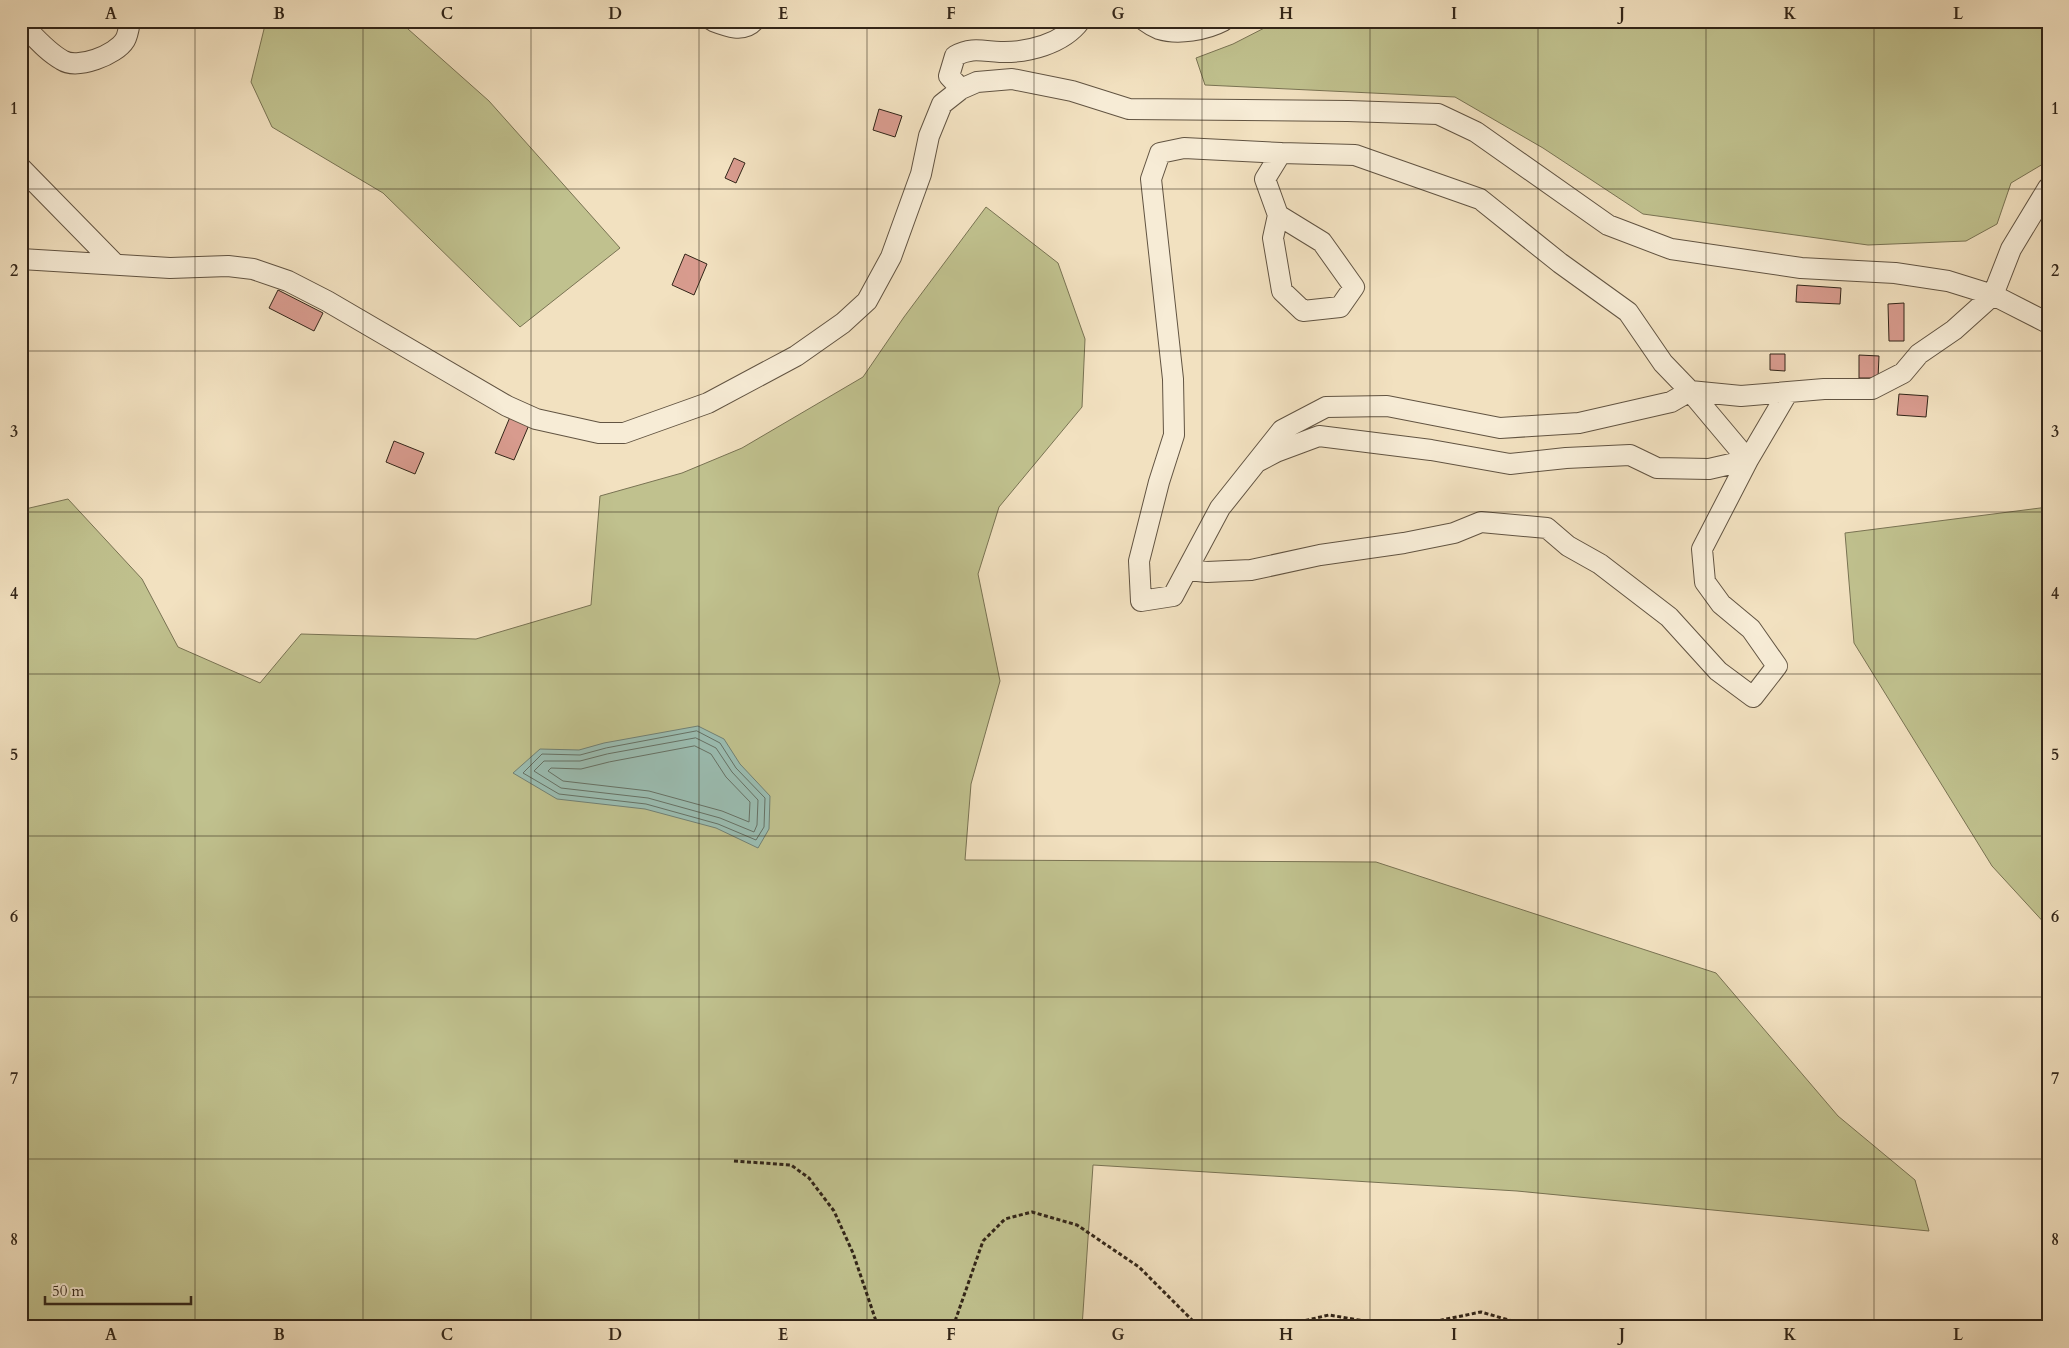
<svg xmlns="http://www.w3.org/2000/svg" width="2069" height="1348" font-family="Cardo,serif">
<rect width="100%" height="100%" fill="#f2e1c0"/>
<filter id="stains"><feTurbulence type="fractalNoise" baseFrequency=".004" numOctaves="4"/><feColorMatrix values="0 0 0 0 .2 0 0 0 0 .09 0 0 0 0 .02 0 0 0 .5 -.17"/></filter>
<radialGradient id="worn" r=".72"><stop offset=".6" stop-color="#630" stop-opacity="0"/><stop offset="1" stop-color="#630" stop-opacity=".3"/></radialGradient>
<path fill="#c0c18e" stroke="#797353" d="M 266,21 L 399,21 L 489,101 L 620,248 L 520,327 L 383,193 L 272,127 L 251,82 Z
M 1278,21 L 2048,21 L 2048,161 L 2011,183 L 1997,224 L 1966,241 L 1868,245 L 1643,214 L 1543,148 L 1455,97 L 1205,85 L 1196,58 L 1233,44 Z
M 986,207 L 1058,263 L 1085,339 L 1082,407 L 999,507 L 978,574 L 1000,681 L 971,784 L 965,860 L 1376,862 L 1716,973 L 1838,1116 L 1915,1180 L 1929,1231 L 1517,1191 L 1093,1165 L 1082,1327 L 21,1327 L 21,510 L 68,499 L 142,579 L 178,647 L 260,683 L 301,634 L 476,639 L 591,605 L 600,496 L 682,473 L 742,448 L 863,377 L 904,317 Z
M 2048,507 L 2048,927 L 1992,866 L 1854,643 L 1845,533 Z"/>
<path fill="#9bbeb3" stroke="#718175" d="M 698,726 L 724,739 L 740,764 L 770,796 L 769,829 L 758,848 L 716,828 L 645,809 L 557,799 L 513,773 L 540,749 L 579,750 L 604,743 Z"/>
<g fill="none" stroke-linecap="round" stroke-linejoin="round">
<path stroke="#667266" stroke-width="1" d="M 697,731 L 720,743 L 736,768 L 765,798 L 764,827 L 756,840 L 718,824 L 646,804 L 559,794 L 523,773 L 542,754 L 580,755 L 606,748 Z
M 696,738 L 716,748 L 732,772 L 758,800 L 757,825 L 754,832 L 720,818 L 648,798 L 561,788 L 534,771 L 544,761 L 580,761 L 607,754 Z
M 695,746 L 711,754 L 726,777 L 750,802 L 749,822 L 722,811 L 649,791 L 563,781 L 548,771 L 551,768 L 581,769 L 609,762 Z"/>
</g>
<path fill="#d89b8e" stroke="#322518" d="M 879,109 L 902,116 L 895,137 L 873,130 Z
M 734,158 L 745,163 L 736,183 L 725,178 Z
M 685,254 L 707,264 L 694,295 L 672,285 Z
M 1797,285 L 1841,288 L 1840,304 L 1796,302 Z
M 278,290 L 323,313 L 314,331 L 269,308 Z
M 1904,303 L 1904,341 L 1889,341 L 1888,304 Z
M 1770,354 L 1785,354 L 1785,371 L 1770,370 Z
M 1859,355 L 1879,356 L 1878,378 L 1859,378 Z
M 1899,394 L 1928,396 L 1926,417 L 1897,415 Z
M 510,417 L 529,425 L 514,460 L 495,453 Z
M 394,441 L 424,453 L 415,474 L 386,462 Z"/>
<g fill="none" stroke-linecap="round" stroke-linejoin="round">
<defs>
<path id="minor" d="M 713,21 C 726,26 743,33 754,21
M 1145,21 C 1149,24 1154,27 1159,29 C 1178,35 1206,30 1223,21
M 21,23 C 34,36 46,51 62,60 C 77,70 116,55 125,40 C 128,35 129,27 130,21
M 961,89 L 949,76 L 955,56 C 971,47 982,51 1000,52 C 1027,53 1063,44 1080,21
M 21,168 L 115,264
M 2048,188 L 2011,249 L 1993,295 L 2048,323
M 21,259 L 170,268 L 228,266 L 253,269 L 288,281 L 327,301 L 507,406 L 536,419 L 599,433 L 624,433 L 708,403 L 796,356 L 843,323 L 867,301 L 891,257 L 921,174 L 929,136 L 942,104 L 961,89 L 977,82 L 1012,79 L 1072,91 L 1129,109 L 1348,111 L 1438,114 L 1476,132 L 1608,225 L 1671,249 L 1801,268 L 1895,273 L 1948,281 L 1993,295 L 1954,330 L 1919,354 L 1903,373 L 1872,389 L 1824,389 L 1741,396 L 1690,391 L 1663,363 L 1628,312 L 1560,263 L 1480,199 L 1355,155 L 1281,153 L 1265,179 L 1278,215 L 1273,238 L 1282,291 L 1303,311 L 1340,307 L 1354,287 L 1322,242 L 1278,215
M 1257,462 L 1276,452 L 1319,436 L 1431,450 L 1510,464 L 1566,458 L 1630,455 L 1657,468 L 1709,469 L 1748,460 L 1690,391 L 1671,402 L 1579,423 L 1500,428 L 1387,406 L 1326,407 L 1282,430 L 1220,508 L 1173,596 L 1141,601 L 1139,561 L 1159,482 L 1174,435 L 1173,379 L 1151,179 L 1160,153 L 1184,148 L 1281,153
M 1188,570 L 1207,572 L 1251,570 L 1320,555 L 1404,543 L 1454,533 L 1481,522 L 1547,528 L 1568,546 L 1600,564 L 1669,617 L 1718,671 L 1753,697 L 1777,666 L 1751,629 L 1721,604 L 1705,582 L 1702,549 L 1748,460 L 1788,392"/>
</defs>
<use href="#minor" stroke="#625442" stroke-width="22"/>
<path stroke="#322518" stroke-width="3" stroke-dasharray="4 2.5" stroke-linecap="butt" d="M 734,1161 L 791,1165 L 809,1178 L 834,1211 L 853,1253 L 878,1327
M 953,1327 L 983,1241 L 1005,1219 L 1032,1212 L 1077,1225 L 1139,1267 L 1199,1327
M 1295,1327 L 1299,1322 L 1329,1315 L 1394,1326 L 1422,1324 L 1481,1312 L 1533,1327"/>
<use href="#minor" stroke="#f7ecd6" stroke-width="20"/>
</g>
<path fill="none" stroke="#322518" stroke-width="1" stroke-opacity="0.55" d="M 195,21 L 195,1327M 363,21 L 363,1327M 531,21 L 531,1327M 699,21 L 699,1327M 867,21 L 867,1327M 1034,21 L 1034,1327M 1202,21 L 1202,1327M 1370,21 L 1370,1327M 1538,21 L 1538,1327M 1706,21 L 1706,1327M 1874,21 L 1874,1327M 21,189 L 2048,189M 21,351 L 2048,351M 21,512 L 2048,512M 21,674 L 2048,674M 21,836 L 2048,836M 21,997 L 2048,997M 21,1159 L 2048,1159"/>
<rect width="2069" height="1348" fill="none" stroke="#f2e1c0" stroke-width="55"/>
<path d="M45 1296v8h146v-8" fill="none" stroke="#322518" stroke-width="2.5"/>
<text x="52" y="1296" font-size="15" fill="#322518" stroke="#f7ecd6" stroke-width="4" paint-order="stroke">50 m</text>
<rect x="28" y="28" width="2014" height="1292" fill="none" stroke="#322518" stroke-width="2"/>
<g font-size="16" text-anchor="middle" font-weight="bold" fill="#322518">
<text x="111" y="19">A</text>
<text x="279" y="19">B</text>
<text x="447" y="19">C</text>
<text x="615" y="19">D</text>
<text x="783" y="19">E</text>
<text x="951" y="19">F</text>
<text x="1118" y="19">G</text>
<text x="1286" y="19">H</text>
<text x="1454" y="19">I</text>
<text x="1622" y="19">J</text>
<text x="1790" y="19">K</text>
<text x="1958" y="19">L</text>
<text x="14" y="114">1</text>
<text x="2055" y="114">1</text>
<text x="14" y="276">2</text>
<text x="2055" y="276">2</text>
<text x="14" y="437">3</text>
<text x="2055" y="437">3</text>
<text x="14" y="599">4</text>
<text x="2055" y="599">4</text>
<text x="14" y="760">5</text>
<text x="2055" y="760">5</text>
<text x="14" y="922">6</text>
<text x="2055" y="922">6</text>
<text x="14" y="1084">7</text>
<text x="2055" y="1084">7</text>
<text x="14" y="1245">8</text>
<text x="2055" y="1245">8</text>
<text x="111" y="1340">A</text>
<text x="279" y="1340">B</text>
<text x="447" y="1340">C</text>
<text x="615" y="1340">D</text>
<text x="783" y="1340">E</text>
<text x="951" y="1340">F</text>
<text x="1118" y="1340">G</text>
<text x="1286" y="1340">H</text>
<text x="1454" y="1340">I</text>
<text x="1622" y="1340">J</text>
<text x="1790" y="1340">K</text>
<text x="1958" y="1340">L</text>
</g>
<rect width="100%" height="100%" filter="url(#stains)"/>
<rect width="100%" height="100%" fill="url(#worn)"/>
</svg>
